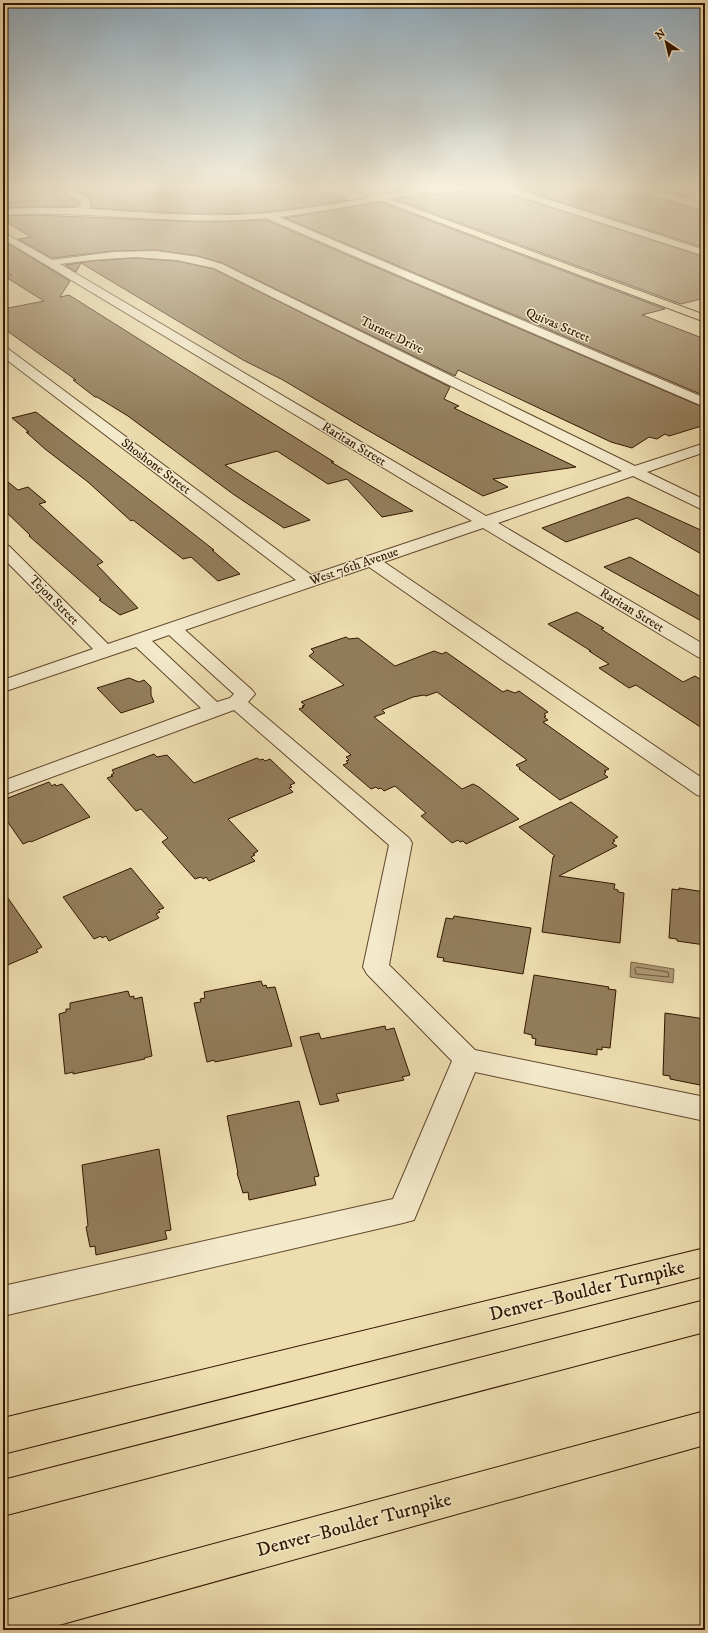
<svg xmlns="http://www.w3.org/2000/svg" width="708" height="1633" font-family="'IM FELL DW Pica',serif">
<rect width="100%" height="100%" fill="#edddaf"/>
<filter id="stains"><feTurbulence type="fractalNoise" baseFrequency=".005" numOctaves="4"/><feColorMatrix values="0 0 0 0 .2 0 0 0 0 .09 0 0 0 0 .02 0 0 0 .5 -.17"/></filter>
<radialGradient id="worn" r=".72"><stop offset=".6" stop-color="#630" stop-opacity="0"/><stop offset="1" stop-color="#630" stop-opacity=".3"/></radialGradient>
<path fill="#ad9974" stroke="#7c6546" d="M 631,962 L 674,969 L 673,983 L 630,977 Z"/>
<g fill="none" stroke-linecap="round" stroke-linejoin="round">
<path stroke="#70583a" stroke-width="1" d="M 637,967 L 668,972 L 669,977 L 636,974 L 635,969 Z"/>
</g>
<path fill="#937d5b" stroke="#321600" d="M 18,186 L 54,186 L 80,203 L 76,206 L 3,208 L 3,189 Z
M 69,186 L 199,186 L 204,190 L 239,190 L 244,186 L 309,186 L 348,200 L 291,209 L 256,213 L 208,214 L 160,212 L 91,208 L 92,206 L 90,198 Z
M 511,186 L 627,186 L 629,189 L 694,209 L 705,214 L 705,248 Z
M 648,186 L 694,186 L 695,195 L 685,197 Z
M 492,187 L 494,189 L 705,257 L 705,298 L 681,304 L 395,199 Z
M 380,202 L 665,309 L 642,315 L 705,339 L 705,396 L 285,218 Z
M 36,215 L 200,222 L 266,220 L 705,408 L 705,425 L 669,436 L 665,434 L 657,439 L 649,437 L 632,448 L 611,442 L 458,370 L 455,376 L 222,263 L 198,256 L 156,250 L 113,251 L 52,258 L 18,239 L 31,237 L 3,220 L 3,216 Z
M 4,241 L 70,281 L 60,297 L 69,295 L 334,462 L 331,462 L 413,511 L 382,517 L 347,479 L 328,484 L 277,451 L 225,465 L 310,520 L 284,528 L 233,494 L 128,416 L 97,397 L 95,397 L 73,380 L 76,380 L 3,328 L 3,309 L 44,301 L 4,276 L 12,275 L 3,270 Z
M 134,258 L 177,261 L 214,269 L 450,387 L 444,399 L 459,406 L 454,408 L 576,467 L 493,479 L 508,487 L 483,496 L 362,427 L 283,380 L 243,360 L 81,263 L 76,272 L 65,265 L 92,261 Z
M 36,412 L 177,521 L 214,550 L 212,550 L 240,574 L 218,581 L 191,557 L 183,559 L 133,520 L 131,521 L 88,482 L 45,449 L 26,432 L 29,432 L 12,418 Z
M 3,478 L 18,490 L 28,487 L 46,502 L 39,504 L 103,562 L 97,565 L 138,608 L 120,615 L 99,600 L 101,599 L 29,536 L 30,535 L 3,509 Z
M 628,497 L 705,532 L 705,556 L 637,518 L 566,542 L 542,528 Z
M 630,557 L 705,599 L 705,623 L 604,567 Z
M 577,612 L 604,628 L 601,629 L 683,682 L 695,676 L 705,682 L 705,730 L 636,685 L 629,688 L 599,668 L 609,664 L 589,651 L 591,651 L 548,624 Z
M 346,637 L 349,639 L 358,638 L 395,666 L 434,651 L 442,654 L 446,652 L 503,692 L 507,690 L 515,693 L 519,691 L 548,712 L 544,714 L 546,716 L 544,717 L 548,720 L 543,722 L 609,769 L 604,771 L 606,772 L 604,774 L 608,777 L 560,800 L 519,769 L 520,768 L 516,765 L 527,760 L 437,692 L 426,696 L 424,695 L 413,697 L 382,710 L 385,713 L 374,717 L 462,789 L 473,784 L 479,787 L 519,819 L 466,844 L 463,841 L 460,842 L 458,840 L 452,843 L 421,816 L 426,813 L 395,786 L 384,791 L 381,788 L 378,789 L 376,787 L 371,789 L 343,765 L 348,763 L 346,761 L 349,760 L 346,757 L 351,755 L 299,709 L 304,707 L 302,706 L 305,705 L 301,702 L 344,685 L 309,656 L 314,652 L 311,649 Z
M 129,678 L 139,682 L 144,680 L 151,687 L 151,695 L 154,702 L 121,713 L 97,688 Z
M 154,754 L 157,757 L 167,755 L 194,783 L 257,758 L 260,760 L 263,759 L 265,761 L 270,759 L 295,783 L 290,785 L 292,787 L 289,788 L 293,792 L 228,819 L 258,851 L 253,854 L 255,855 L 251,857 L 255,861 L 209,881 L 206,877 L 203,879 L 201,877 L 195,879 L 162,842 L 168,838 L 141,809 L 136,811 L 107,778 L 113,776 L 111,775 L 114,773 L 112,770 Z
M 49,782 L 52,786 L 55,784 L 56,786 L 62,784 L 90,817 L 31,842 L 30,841 L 23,844 L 3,815 L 3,800 Z
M 571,802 L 618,837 L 613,840 L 615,841 L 612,843 L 617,846 L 559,876 L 615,884 L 614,889 L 618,890 L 618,892 L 624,893 L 620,943 L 542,932 L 553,857 L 555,856 L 519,827 Z
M 131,868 L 164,908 L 158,910 L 160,912 L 156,914 L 159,918 L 109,941 L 106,936 L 102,938 L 101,936 L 94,939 L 63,897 Z
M 679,888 L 705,892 L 705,945 L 677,941 L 677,939 L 669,938 L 672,889 L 679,890 Z
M 3,891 L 42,947 L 36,950 L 38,952 L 3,967 Z
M 454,916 L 531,928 L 523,974 L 443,961 L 444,958 L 437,957 L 446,918 L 453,919 Z
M 534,975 L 609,987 L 608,989 L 616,990 L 610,1048 L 602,1047 L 602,1050 L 597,1049 L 597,1055 L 535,1045 L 536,1039 L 532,1038 L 532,1035 L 524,1033 Z
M 261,981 L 263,986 L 266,985 L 267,988 L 275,987 L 292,1046 L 215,1062 L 214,1060 L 207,1062 L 194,1003 L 201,1002 L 200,999 L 205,998 L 204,992 Z
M 128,991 L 130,997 L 134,996 L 134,999 L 142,997 L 152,1056 L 144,1058 L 145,1059 L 73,1074 L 73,1072 L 65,1074 L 59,1014 L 66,1012 L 66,1009 L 70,1009 L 70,1003 Z
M 665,1013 L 705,1019 L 705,1086 L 670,1079 L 670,1076 L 663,1075 Z
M 385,1026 L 386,1030 L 394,1028 L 410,1075 L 402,1077 L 404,1080 L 336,1094 L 339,1101 L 320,1105 L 300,1037 L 319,1033 L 321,1039 Z
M 299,1101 L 319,1176 L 314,1177 L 316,1185 L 249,1200 L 248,1192 L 243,1193 L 237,1173 L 238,1173 L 227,1116 Z
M 159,1149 L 171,1230 L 165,1231 L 167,1239 L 96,1255 L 95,1246 L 90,1247 L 86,1227 L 88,1226 L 82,1165 Z"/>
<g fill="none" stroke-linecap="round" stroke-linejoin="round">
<defs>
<path id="minor" d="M 55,186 L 66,186 L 89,199 L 91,206 L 88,209 C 152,213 216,219 280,212 C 311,208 342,203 373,197 C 397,192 421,186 445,186 L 441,189 L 334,209 L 279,217 L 705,398 L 705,407 L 266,218 C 178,227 91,209 3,215 L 3,209 L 31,208 L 77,208 L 81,205 L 82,202 Z
M 200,186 L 243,186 L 239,189 L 204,189 Z
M 493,186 L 506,186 L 705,250 L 705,256 L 494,188 Z
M 628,186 L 642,186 L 705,205 L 705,211 L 629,188 Z
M 3,232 L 52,260 L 113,252 L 156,251 L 198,257 L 222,264 L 635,466 L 705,443 L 705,452 L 647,472 L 705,500 L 705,511 L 633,476 L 498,523 L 705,645 L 705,659 L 698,657 L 483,528 L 384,562 L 705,780 L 705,797 L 697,795 L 369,567 L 185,630 L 252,690 L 255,694 L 248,702 L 409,838 L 412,843 L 389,965 L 475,1050 L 705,1097 L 705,1121 L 475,1072 L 414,1220 L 403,1223 L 3,1316 L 3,1286 L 393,1199 L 452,1061 L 367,974 L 363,967 L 389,845 L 234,710 L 3,795 L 3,781 L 201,708 L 136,647 L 3,692 L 3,680 L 93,649 L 3,558 L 3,544 L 9,546 L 108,644 L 296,580 L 3,357 L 3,347 L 7,348 L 311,575 L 472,521 L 3,239 ZM 134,257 L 177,260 L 214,268 L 622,471 L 486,516 L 60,264 L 92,260 ZM 169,635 L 234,694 L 230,698 L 217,702 L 152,641 Z"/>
<path id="major" d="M 342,186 L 354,186 L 705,315 L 705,322 Z"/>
<path id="highway" d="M 705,1248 L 705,1276 L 3,1454 L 3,1418 Z
M 705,1300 L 705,1332 L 3,1516 L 3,1480 Z
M 705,1411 L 705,1445 L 41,1630 L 3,1630 L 3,1601 Z"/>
</defs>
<use href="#minor" stroke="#61482c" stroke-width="2"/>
<use href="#major" stroke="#321600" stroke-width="2"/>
<use href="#highway" stroke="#321600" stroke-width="2"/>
<use href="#minor" fill="#f3e9cb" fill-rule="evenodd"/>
<use href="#major" fill="#edddaf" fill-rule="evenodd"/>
<use href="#highway" fill="#edddaf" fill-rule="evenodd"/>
</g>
<linearGradient id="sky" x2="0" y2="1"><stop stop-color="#90a9ba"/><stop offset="0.45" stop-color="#f7f0db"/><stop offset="1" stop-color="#f7f0db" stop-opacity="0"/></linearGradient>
<rect width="708" height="415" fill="url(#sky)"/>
<g text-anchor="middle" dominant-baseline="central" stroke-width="3" stroke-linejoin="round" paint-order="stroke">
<g font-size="13" fill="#321600" stroke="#f3e9cb">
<text transform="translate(558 325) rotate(23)">Quivas Street</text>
<text transform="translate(392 335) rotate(26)">Turner Drive</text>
<text transform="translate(354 444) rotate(31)">Raritan Street</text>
<text transform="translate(156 466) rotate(37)">Shoshone Street</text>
<text transform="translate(354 566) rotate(-19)">West 76th Avenue</text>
<text transform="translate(54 600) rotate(45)">Tejon Street</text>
<text transform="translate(632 610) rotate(31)">Raritan Street</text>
</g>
<g font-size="19" fill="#321600" stroke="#f3e9cb">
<text transform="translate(587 1291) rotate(-14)">Denver–Boulder Turnpike</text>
<text transform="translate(354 1525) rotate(-15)">Denver–Boulder Turnpike</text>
</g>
</g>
<rect width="708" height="1633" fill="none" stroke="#edddaf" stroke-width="16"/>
<rect x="4" y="4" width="700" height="1625" fill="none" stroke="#321600" stroke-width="2"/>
<rect x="8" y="8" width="692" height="1617" fill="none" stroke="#321600"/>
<g transform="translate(666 42) rotate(325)" stroke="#f3e9cb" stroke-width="3" paint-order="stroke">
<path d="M0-3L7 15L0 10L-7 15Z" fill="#321600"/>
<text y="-6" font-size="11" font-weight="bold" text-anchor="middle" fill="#321600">N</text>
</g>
<rect width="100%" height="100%" filter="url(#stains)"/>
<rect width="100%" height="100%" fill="url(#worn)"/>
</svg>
